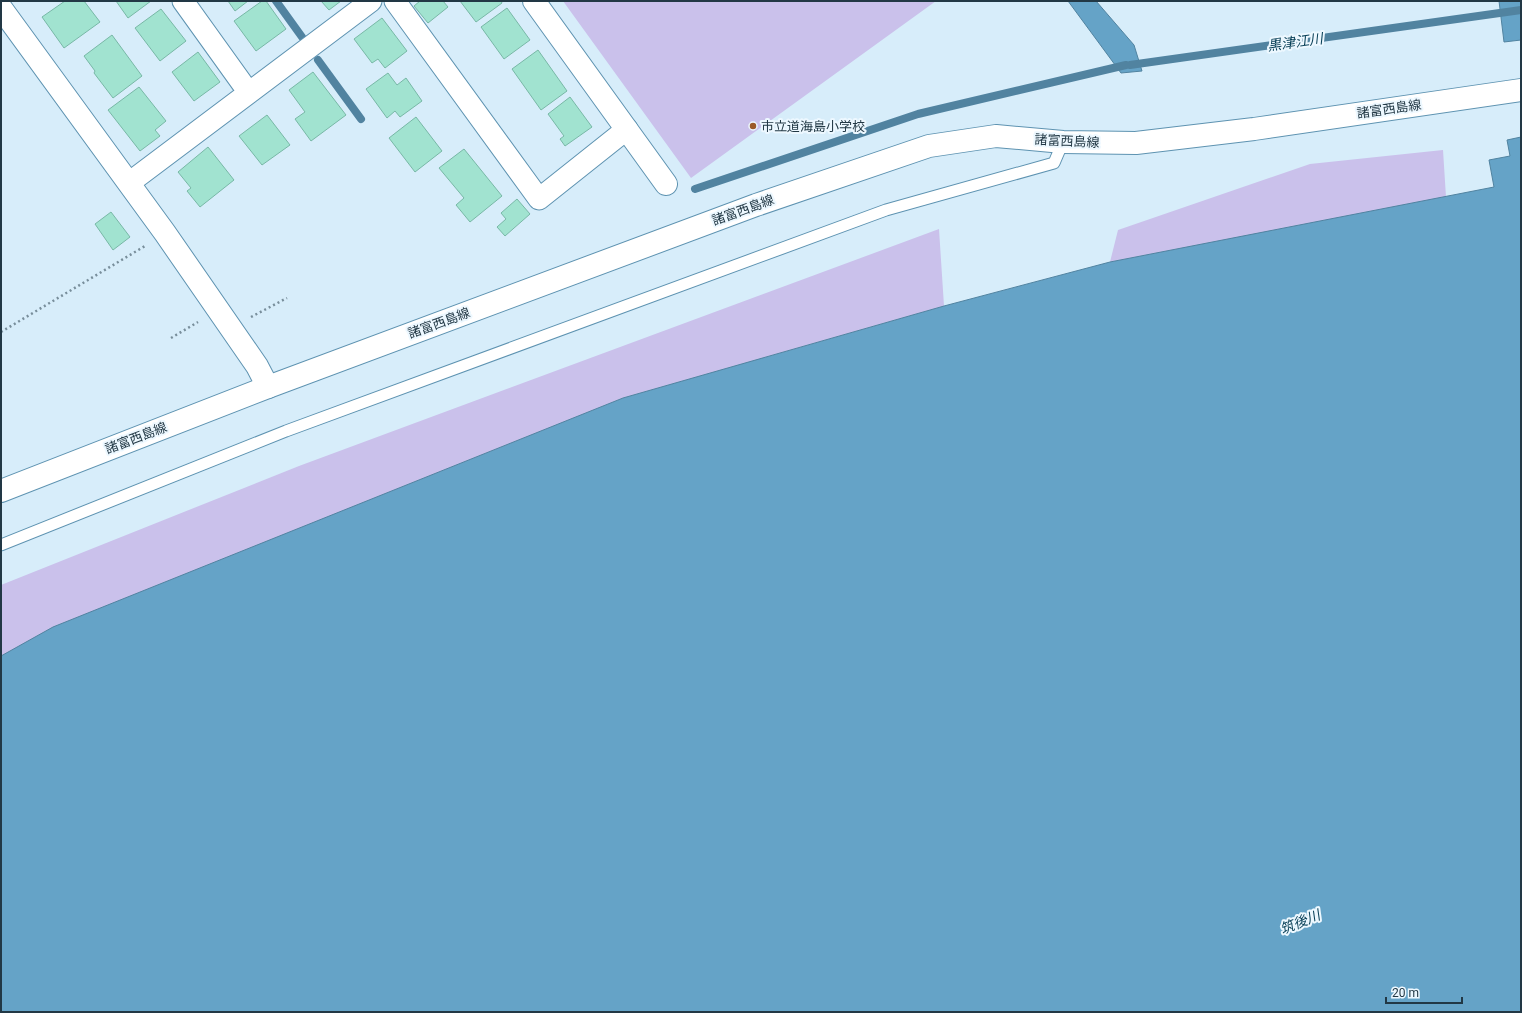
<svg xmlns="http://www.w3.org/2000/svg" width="1522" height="1013" font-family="Roboto,'Noto Sans JP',sans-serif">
<rect width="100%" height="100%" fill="#d7edfa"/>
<path fill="#cac1eb" d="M 563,1 L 936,1 L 691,178 Z
M 1443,150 L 1446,197 L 1110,262 L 1118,230 L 1310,164 Z
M 939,229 L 944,306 L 623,398 L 1,656 L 1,585 L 299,466 Z"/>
<path fill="#65a3c7" stroke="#5183a0" d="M 1068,1 L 1096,1 L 1134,45 L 1142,71 L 1121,73 Z
M 1499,1 L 1521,1 L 1521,40 L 1504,42 Z
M 1521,137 L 1521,1012 L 1,1012 L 1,656 L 53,627 L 623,398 L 944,306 L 1110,262 L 1494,187 L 1489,160 L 1510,156 L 1507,140 Z"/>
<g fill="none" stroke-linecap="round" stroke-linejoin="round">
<path stroke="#5183a0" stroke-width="8" d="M 276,1 L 302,37
M 318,60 L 361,119
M 1130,65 L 1521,10
M 695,189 L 918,114 L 1126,65"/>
</g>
<path fill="#a1e3d0" stroke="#78b8a6" d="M 65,1 L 84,1 L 100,22 L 64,48 L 42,17 Z
M 116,1 L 151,1 L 128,18 Z
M 228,1 L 248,1 L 235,11 Z
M 262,1 L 266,1 L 286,29 L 256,51 L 234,21 Z
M 321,1 L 341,1 L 329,10 Z
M 420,1 L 443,1 L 448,7 L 428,23 L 414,6 Z
M 460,1 L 501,1 L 502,3 L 476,22 Z
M 507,8 L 530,40 L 504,59 L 481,27 Z
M 161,9 L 186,41 L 160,61 L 135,28 Z
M 382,18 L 407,51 L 385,68 L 378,59 L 372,63 L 354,39 Z
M 112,35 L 142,76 L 113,98 L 94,73 L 95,71 L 84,56 Z
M 538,50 L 567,91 L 541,110 L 512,69 Z
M 198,52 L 220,82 L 194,101 L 172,72 Z
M 313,72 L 346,115 L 311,141 L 295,119 L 305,112 L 289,90 Z
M 388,73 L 397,85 L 406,78 L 422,101 L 400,117 L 395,111 L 387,118 L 366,89 Z
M 139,87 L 166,121 L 155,130 L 160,136 L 140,151 L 108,110 Z
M 570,97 L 592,127 L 565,146 L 560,139 L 564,136 L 548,114 Z
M 267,115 L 290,145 L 262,165 L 239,136 Z
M 416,117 L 442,151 L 415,172 L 389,138 Z
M 208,147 L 234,180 L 200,207 L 187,191 L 191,188 L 178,172 Z
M 464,149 L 502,196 L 470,222 L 456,205 L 464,198 L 439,168 Z
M 517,199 L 530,214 L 505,236 L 497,227 L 506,219 L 501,213 Z
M 111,212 L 130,237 L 113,250 L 95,224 Z"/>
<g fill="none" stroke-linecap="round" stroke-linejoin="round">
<defs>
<path id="lane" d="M 1,545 L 286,431 L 886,210 L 1054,163 L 1063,142"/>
<path id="street" d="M 183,1 L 249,93
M 395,1 L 539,199 L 627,129
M 129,183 L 371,1"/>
<path id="secondary" d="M 534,1 L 666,184
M 1,8 L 165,233 L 257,366 L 268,387"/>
<path id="primary" d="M 1,491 L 268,387 L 756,205 L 929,146 L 996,136 L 1063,142 L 1136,143 L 1254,129 L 1521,90"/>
</defs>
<use href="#lane" stroke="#5e93b1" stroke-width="13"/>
<use href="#street" stroke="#5e93b1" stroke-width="23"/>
<use href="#secondary" stroke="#5e93b1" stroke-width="24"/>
<use href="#primary" stroke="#5e93b1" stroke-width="24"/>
<path stroke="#788e9b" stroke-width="2.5" stroke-dasharray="2 3" stroke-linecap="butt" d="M 251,317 L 287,298
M 1,332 L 145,246
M 171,338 L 198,322"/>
<use href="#lane" stroke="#fff" stroke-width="11"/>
<use href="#street" stroke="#fff" stroke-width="21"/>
<use href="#secondary" stroke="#fff" stroke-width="22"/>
<use href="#primary" stroke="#fff" stroke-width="22"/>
</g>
<circle fill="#9b5927" stroke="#edf8ff" stroke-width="1.5" cx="753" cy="126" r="4"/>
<g text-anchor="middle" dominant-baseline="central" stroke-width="4" stroke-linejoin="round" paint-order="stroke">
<g font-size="13" fill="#223845" stroke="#edf8ff">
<text transform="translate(1389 109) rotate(-8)">諸富西島線</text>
<text transform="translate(1067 141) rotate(3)">諸富西島線</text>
<text transform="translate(743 210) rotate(-20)">諸富西島線</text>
<text transform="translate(439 323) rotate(-20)">諸富西島線</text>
<text transform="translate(136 438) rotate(-21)">諸富西島線</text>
</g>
<g font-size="13" fill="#223845" stroke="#edf8ff" text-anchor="start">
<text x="761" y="126">市立道海島小学校</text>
</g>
<g font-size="14" font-style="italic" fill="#053d55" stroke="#edf8ff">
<text transform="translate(1295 42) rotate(-8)">黒津江川</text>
<text transform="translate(1300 922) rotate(-22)">筑後川</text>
</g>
</g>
<rect width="1522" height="1013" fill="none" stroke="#223845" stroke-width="4"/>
<path d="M1386 997v6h76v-6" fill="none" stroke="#223845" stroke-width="2"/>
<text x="1392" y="997" font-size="12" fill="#223845" stroke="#edf8ff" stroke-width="3" paint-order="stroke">20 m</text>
</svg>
